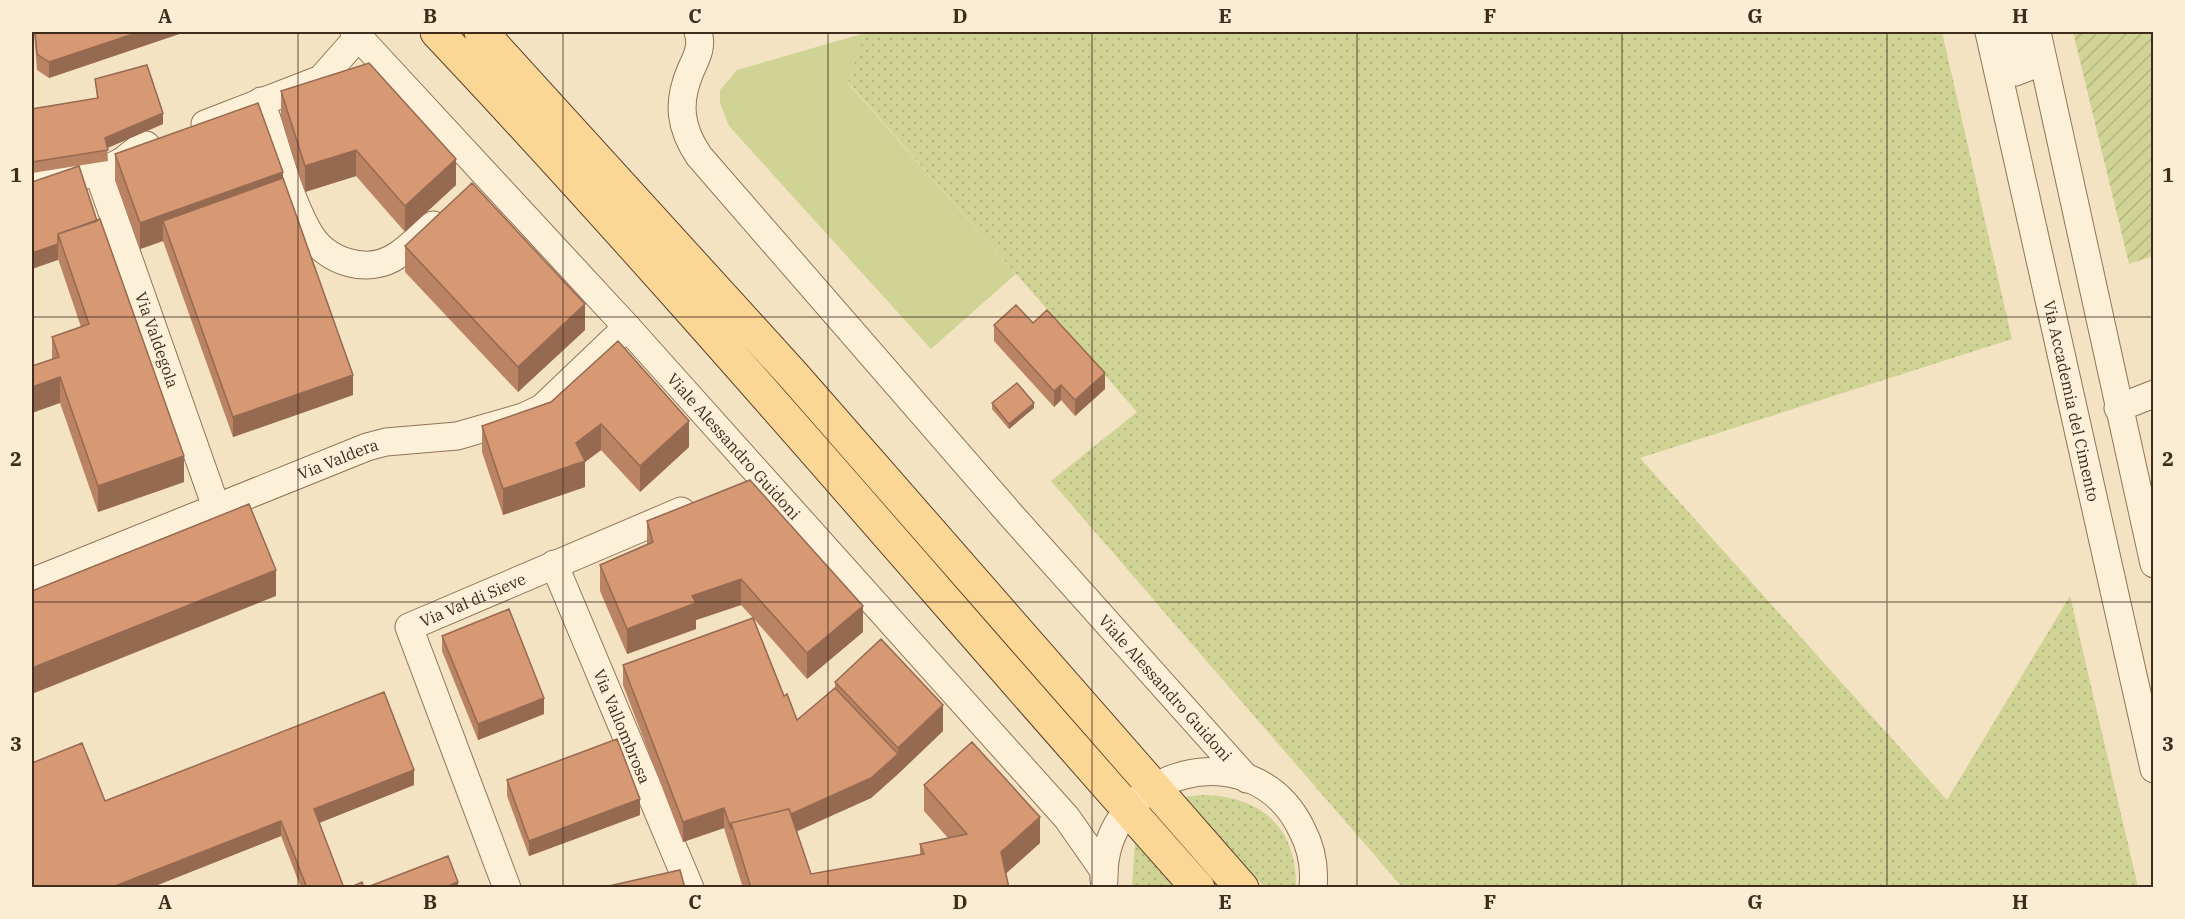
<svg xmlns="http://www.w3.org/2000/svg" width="2185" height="919" font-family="'IBM Plex Serif',serif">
<defs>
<pattern id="grass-dots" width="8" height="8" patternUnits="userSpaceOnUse" patternTransform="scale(1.5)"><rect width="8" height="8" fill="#cfd495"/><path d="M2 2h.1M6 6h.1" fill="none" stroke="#b3b680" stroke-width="1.8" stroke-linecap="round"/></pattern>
<pattern id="garden-furrows" width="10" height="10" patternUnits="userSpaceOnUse" patternTransform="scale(1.5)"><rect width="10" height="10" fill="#cfd495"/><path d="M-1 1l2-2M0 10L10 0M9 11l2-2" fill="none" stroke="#b3b680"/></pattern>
</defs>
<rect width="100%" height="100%" fill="#f4e3c3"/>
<path fill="url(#grass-dots)" d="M 873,32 L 1942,32 L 2012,339 L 1640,458 L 1947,800 L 2070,596 L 2138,887 L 1402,887 L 1051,481 L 1137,412 L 848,82 L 865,33 Z
M 1201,795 C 1260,795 1297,827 1296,887 L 1264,887 L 1185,797 Z
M 1135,840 L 1176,887 L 1132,888 Z"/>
<path fill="#cfd495" d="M 865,33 L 848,83 L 1016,274 L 931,349 L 729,126 L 720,103 L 720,90 L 737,70 Z"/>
<path fill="url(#garden-furrows)" d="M 2073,32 L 2153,32 L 2153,256 L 2129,264 Z"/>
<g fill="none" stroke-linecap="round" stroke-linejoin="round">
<defs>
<path id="pedestrian" d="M 2006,32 L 2016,75 L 2029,70 L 2020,32"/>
<g id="minor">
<path id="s1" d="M 354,32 L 627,327 L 1067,818 L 1104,871"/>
<path id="s2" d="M 698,32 C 703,47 696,58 690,72 C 677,103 680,128 699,156 L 1010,514 L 1247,779"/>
<path id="s3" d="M 1989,32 L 2154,769"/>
<path d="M 2037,32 L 2154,564"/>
<path d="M 261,101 C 276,143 286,191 308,231 C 325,262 368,276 398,255 C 411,246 422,234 433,225"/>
<path d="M 205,124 L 321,79 L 359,36"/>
<path id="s4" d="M 98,172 L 216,507"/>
<path d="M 32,184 C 60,179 93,177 119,163 C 130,157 132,151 146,145"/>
<path d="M 2118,408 L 2154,394"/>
<path id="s5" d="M 554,564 L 690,888"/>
<path id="s6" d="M 32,582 L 367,447 L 386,442 L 457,436 L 523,417 L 542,408 L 627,327"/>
<path d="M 1104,880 C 1101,769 1254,728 1302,830 C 1311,847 1315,868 1313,888"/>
<path id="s7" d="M 507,888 L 409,627 L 681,511"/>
</g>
<path id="primary" d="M 437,32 C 699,310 944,603 1198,888
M 481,32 L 794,376 L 1242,888"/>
</defs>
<use href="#pedestrian" stroke="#917357" stroke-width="23"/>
<use href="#minor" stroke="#917357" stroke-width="29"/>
<use href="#primary" stroke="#5e412b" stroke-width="35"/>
<use href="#pedestrian" stroke="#fdf0d8" stroke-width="21"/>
<use href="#minor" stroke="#fdf0d8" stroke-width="27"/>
<use href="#primary" stroke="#fbd796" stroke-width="33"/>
</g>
<path fill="#b98364" d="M 34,32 L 185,32 L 49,78 L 37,70 Z
M 95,79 L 163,124 L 107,148 L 108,161 L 32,173 L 32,109 L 97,98 Z
M 281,91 L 456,185 L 405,232 L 356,176 L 305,192 L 281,117 Z
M 115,154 L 283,178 L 353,395 L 233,437 L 163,241 L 140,249 L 115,180 Z
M 32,182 L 184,482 L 98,512 L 60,403 L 52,359 L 52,337 L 81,327 Z
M 405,246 L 585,330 L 518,392 L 405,272 Z
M 1033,323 L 1105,389 L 1075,416 L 1061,400 L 1054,407 L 994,341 L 994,325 Z
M 551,402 L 689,447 L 640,492 L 601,450 L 585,462 L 585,487 L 503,515 L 482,452 L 482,426 Z
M 992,403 L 1034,408 L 1009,429 L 992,409 Z
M 647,521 L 863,632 L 807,679 L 754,619 L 784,696 L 797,720 L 835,688 L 835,682 L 943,731 L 898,774 L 871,798 L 796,831 L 811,874 L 920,855 L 920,844 L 948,838 L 924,811 L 924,785 L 1040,843 L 1006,873 L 1009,888 L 743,888 L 724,828 L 683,842 L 623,685 L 623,665 L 753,618 L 741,605 L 696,620 L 696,629 L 627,654 L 600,591 L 600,565 L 647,544 Z
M 442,636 L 544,714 L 478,740 L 442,651 Z
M 507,780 L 640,815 L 529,856 L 507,796 Z
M 414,785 L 319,823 L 344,888 L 301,888 L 281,836 L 150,888 L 32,888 L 105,801 Z"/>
<path fill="#966a51" d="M 139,32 L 185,32 L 49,78 L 49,62 Z
M 163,113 L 163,124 L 105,149 L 105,138 Z
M 356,150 L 356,176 L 305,192 L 305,166 Z
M 456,159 L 456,185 L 405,232 L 405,206 Z
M 283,172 L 283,198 L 163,221 L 163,241 L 140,249 L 140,223 Z
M 58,244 L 58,260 L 32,269 L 32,253 Z
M 585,304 L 585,330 L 518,392 L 518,367 Z
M 1105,373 L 1105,389 L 1075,416 L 1075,400 Z
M 353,375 L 353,395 L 233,437 L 233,417 Z
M 60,377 L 60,403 L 32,413 L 32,387 Z
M 1061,385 L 1061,400 L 1054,407 L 1054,391 Z
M 1034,403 L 1034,408 L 1009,429 L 1009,424 Z
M 689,421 L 689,447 L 640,492 L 640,466 Z
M 601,424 L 601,450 L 585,462 L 585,487 L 503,515 L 503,489 L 576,443 Z
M 184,456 L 184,482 L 98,512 L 98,486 Z
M 276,570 L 276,596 L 32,694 L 32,668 Z
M 741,579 L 741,605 L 696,620 L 696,629 L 627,654 L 627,629 L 692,596 Z
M 863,606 L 863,632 L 807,679 L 807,653 Z
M 544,698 L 544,714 L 478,740 L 478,724 Z
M 943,705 L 943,731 L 898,774 L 898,748 Z
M 898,754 L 898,774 L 871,798 L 789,835 L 733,829 Z
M 414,770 L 414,785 L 314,825 L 314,809 Z
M 640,799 L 640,815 L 529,856 L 529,841 Z
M 724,808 L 724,828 L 683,842 L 683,822 Z
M 1040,817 L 1040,843 L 1001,878 L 1001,852 Z
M 281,821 L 281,836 L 150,888 L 110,888 Z
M 458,882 L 458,888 L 443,888 Z"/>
<path fill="#d79874" stroke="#966a51" stroke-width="1.5" d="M 35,32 L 139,32 L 49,62 L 37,54 Z
M 369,63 L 456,159 L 405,206 L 356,150 L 305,166 L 281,91 Z
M 147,65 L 163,113 L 105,138 L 108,150 L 32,162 L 32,109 L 98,98 L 95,79 Z
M 258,103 L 283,172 L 140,223 L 115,154 Z
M 79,166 L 97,221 L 58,234 L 58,244 L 32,253 L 32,182 Z
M 283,178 L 353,375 L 233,417 L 163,221 Z
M 472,183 L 585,304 L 518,367 L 405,246 Z
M 100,219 L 184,456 L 98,486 L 60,377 L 32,387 L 32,366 L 59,357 L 52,337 L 89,324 L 58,234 Z
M 1016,305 L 1033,323 L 1047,310 L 1105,373 L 1075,400 L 1061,385 L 1054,391 L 994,325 Z
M 618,341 L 689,421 L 640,466 L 601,424 L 576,443 L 585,461 L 503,489 L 482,426 L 551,402 Z
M 1017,383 L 1034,403 L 1009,424 L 992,403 Z
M 750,480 L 863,606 L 807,653 L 741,579 L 692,596 L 696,603 L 627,629 L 600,565 L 653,542 L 647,521 Z
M 249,504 L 276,570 L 32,668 L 32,591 Z
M 509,609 L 544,698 L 478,724 L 442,636 Z
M 753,618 L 784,696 L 787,694 L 797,720 L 835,688 L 898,754 L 871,778 L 791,814 L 789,809 L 731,823 L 731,829 L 724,808 L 683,822 L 623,665 Z
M 881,639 L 943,705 L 898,748 L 835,682 Z
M 384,692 L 414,770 L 314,809 L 344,888 L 307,888 L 281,821 L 110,888 L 32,888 L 32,763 L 82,743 L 105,801 Z
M 617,739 L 640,799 L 529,841 L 507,780 Z
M 972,742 L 1040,817 L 1001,852 L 1009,888 L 751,888 L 731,823 L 789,809 L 811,874 L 924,854 L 920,844 L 967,834 L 924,785 Z
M 448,856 L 458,882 L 443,888 L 365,888 Z
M 680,870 L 685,888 L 600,888 Z
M 362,882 L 364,888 L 349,888 Z"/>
<path fill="none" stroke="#3f2c1d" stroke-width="1.5" stroke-opacity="0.55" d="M 298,32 L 298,888M 563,32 L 563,888M 828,32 L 828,888M 1092,32 L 1092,888M 1357,32 L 1357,888M 1622,32 L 1622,888M 1887,32 L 1887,888M 32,317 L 2154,317M 32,602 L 2154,602"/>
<g text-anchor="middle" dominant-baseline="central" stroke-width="4.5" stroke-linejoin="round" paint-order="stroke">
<g font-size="16" fill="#3f2c1d" stroke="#faedd3">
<text stroke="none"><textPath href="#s4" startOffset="178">Via Valdegola</textPath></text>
<text stroke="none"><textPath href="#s3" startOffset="378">Via Accademia del Cimento</textPath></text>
<text stroke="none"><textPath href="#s1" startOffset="562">Viale Alessandro Guidoni</textPath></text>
<text stroke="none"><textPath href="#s6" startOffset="330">Via Valdera</textPath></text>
<text stroke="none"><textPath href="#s7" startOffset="348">Via Val di Sieve</textPath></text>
<text stroke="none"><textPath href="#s2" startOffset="838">Viale Alessandro Guidoni</textPath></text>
<text stroke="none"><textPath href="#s5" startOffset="176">Via Vallombrosa</textPath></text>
</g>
</g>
<rect width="2185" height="919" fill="none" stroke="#faedd3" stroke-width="66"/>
<rect x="33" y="33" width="2119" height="853" fill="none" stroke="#3f2c1d" stroke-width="2"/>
<g font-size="20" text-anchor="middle" font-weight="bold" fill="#3f2c1d">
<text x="165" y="23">A</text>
<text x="430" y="23">B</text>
<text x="695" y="23">C</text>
<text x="960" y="23">D</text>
<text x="1225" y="23">E</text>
<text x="1490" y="23">F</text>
<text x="1755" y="23">G</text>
<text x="2020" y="23">H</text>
<text x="16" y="182">1</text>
<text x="2168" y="182">1</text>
<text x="16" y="466">2</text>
<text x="2168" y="466">2</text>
<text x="16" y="751">3</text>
<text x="2168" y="751">3</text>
<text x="165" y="909">A</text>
<text x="430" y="909">B</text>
<text x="695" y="909">C</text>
<text x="960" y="909">D</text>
<text x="1225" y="909">E</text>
<text x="1490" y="909">F</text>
<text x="1755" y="909">G</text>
<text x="2020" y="909">H</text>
</g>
</svg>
